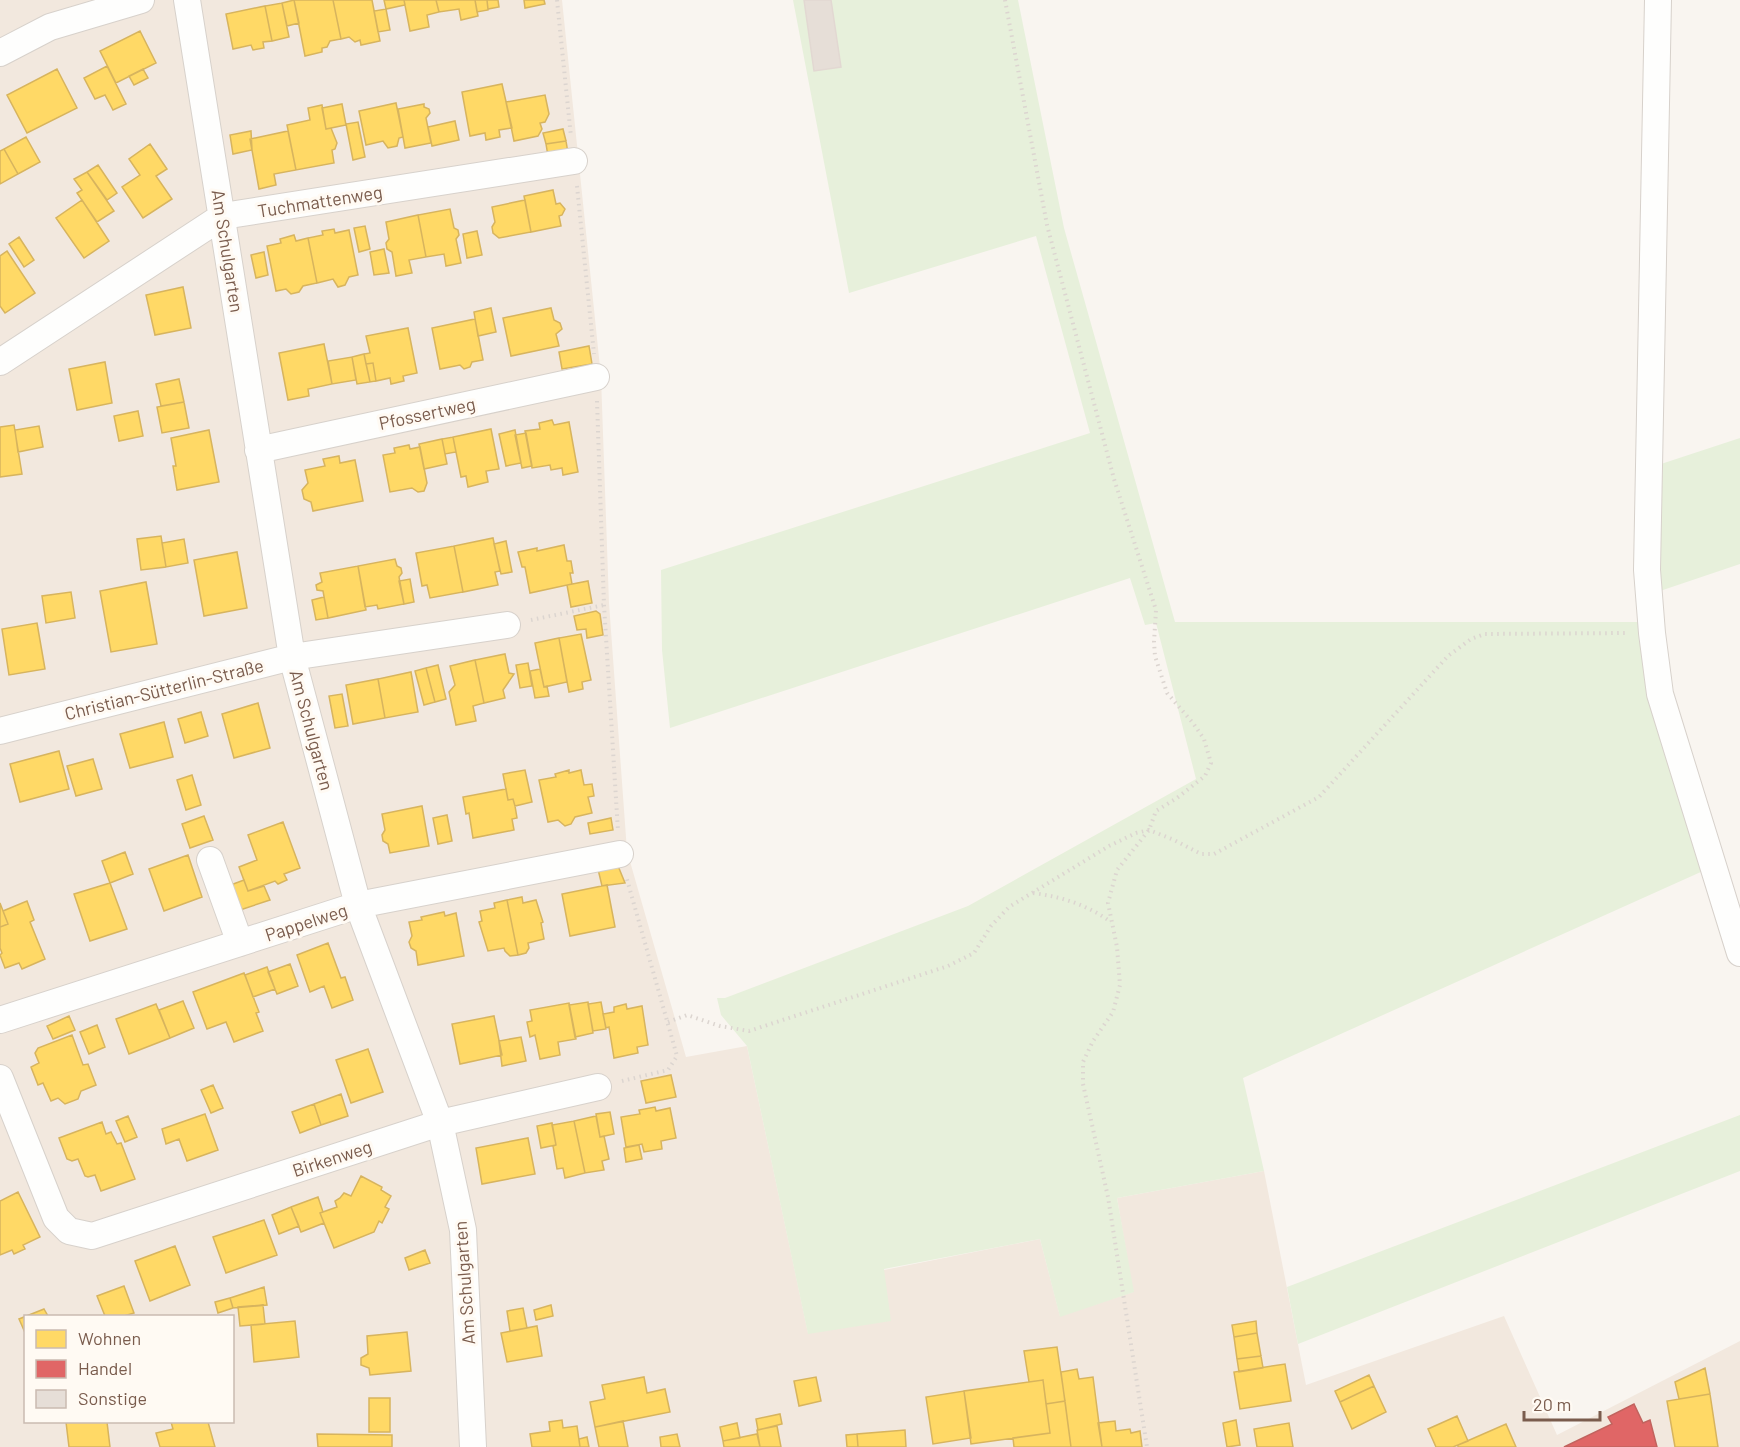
<svg xmlns="http://www.w3.org/2000/svg" width="1740" height="1447" font-family="Barlow,sans-serif">
<rect width="100%" height="100%" fill="#f9f5f0"/>
<path fill="#f2e8de" fill-rule="evenodd" d="M 0,0 L 562,0 L 601,377 L 609,603 L 627,851 L 686,1057 L 747,1046 L 808,1333 L 884,1270 L 1040,1239 L 1060,1316 L 1133,1292 L 1117,1198 L 1264,1171 L 1306,1385 L 1504,1316 L 1557,1435 L 1740,1341 L 1740,1447 L 0,1447 ZM 26,1316 L 232,1316 L 232,1422 L 26,1422 Z"/>
<path fill="#e7f0db" d="M 793,0 L 1018,0 L 1064,228 L 1175,622 L 1642,622 L 1703,871 L 1243,1078 L 1264,1171 L 1117,1198 L 1134,1292 L 1060,1317 L 1040,1239 L 884,1269 L 891,1321 L 808,1334 L 747,1046 L 721,1015 L 717,998 L 725,998 L 968,906 L 1196,779 L 1156,623 L 1145,625 L 1130,578 L 670,728 L 662,650 L 661,570 L 1090,433 L 1036,236 L 849,293 Z
M 1740,438 L 1740,564 L 1660,591 L 1661,464 Z
M 1740,1115 L 1740,1171 L 1298,1344 L 1287,1287 Z"/>
<path fill="#ffd966" stroke="#d7b45e" stroke-width="1.5" d="M 294,0 L 333,0 L 341,39 L 330,41 L 327,47 L 322,48 L 322,52 L 305,56 Z
M 294,0 L 299,23 L 287,26 L 282,3 Z
M 333,0 L 372,0 L 380,41 L 361,45 L 360,40 L 355,42 L 349,37 L 341,39 Z
M 384,0 L 404,0 L 405,5 L 386,9 Z
M 404,0 L 436,0 L 439,12 L 427,15 L 429,27 L 410,31 Z
M 436,0 L 475,0 L 478,16 L 461,20 L 459,9 L 439,12 Z
M 475,0 L 487,0 L 488,10 L 477,12 Z
M 487,0 L 498,0 L 499,7 L 488,9 Z
M 524,0 L 544,0 L 545,4 L 525,8 Z
M 282,3 L 289,37 L 272,41 L 265,6 Z
M 265,6 L 272,41 L 263,42 L 264,48 L 253,50 L 251,45 L 233,49 L 226,14 Z
M 386,9 L 390,30 L 378,32 L 374,11 Z
M 140,31 L 156,63 L 116,83 L 100,51 Z
M 107,66 L 126,104 L 113,110 L 105,95 L 95,99 L 84,78 Z
M 57,69 L 77,108 L 27,133 L 7,95 Z
M 143,69 L 148,78 L 134,85 L 129,76 Z
M 502,84 L 512,128 L 499,130 L 500,137 L 486,140 L 485,133 L 470,136 L 462,92 Z
M 545,95 L 549,114 L 545,122 L 540,123 L 542,129 L 538,136 L 514,141 L 506,102 Z
M 396,103 L 403,137 L 399,138 L 397,146 L 388,148 L 383,141 L 366,145 L 359,111 Z
M 342,104 L 346,125 L 326,129 L 322,108 Z
M 424,104 L 424,107 L 429,109 L 430,113 L 426,118 L 431,143 L 405,148 L 398,109 Z
M 322,105 L 326,129 L 331,128 L 337,143 L 335,149 L 332,150 L 334,163 L 296,170 L 287,125 L 310,120 L 308,108 Z
M 455,121 L 459,140 L 432,146 L 428,127 Z
M 358,122 L 365,157 L 353,160 L 346,124 Z
M 563,129 L 566,141 L 546,144 L 543,133 Z
M 251,131 L 252,150 L 233,154 L 230,135 Z
M 288,131 L 296,170 L 274,174 L 276,185 L 259,189 L 250,139 Z
M 26,137 L 40,162 L 18,174 L 4,149 Z
M 566,141 L 568,153 L 548,156 L 546,144 Z
M 150,144 L 167,169 L 156,176 L 172,199 L 143,218 L 122,187 L 140,175 L 129,159 Z
M 4,149 L 18,174 L 0,184 L 0,151 Z
M 98,165 L 117,193 L 107,200 L 87,172 Z
M 87,172 L 114,211 L 97,222 L 77,193 L 82,190 L 74,179 Z
M 553,190 L 556,204 L 560,203 L 565,209 L 562,215 L 559,216 L 561,226 L 531,232 L 524,196 Z
M 82,200 L 109,241 L 84,258 L 56,218 Z
M 525,200 L 531,232 L 499,238 L 493,233 L 492,227 L 495,222 L 492,207 Z
M 450,209 L 454,228 L 458,230 L 459,235 L 456,239 L 461,263 L 446,266 L 444,254 L 426,257 L 418,215 Z
M 418,215 L 426,257 L 409,260 L 412,273 L 396,276 L 392,252 L 387,249 L 386,243 L 389,239 L 386,222 Z
M 365,226 L 370,249 L 359,252 L 354,228 Z
M 334,229 L 335,233 L 349,230 L 358,275 L 349,277 L 345,285 L 338,287 L 333,279 L 317,283 L 308,238 L 323,235 L 322,231 Z
M 477,231 L 482,255 L 467,258 L 463,234 Z
M 294,235 L 296,241 L 308,238 L 317,283 L 303,286 L 299,292 L 291,294 L 286,289 L 276,291 L 267,246 L 281,243 L 280,239 Z
M 19,237 L 34,260 L 24,267 L 9,244 Z
M 384,249 L 389,273 L 374,275 L 370,252 Z
M 7,251 L 35,293 L 5,313 L 0,306 L 0,256 Z
M 264,252 L 268,275 L 256,278 L 251,255 Z
M 183,287 L 191,328 L 155,335 L 146,295 Z
M 491,308 L 496,332 L 478,336 L 474,312 Z
M 551,308 L 554,320 L 560,323 L 562,329 L 556,334 L 559,346 L 511,356 L 503,318 Z
M 475,319 L 483,360 L 472,362 L 470,367 L 464,369 L 460,365 L 440,369 L 432,328 Z
M 408,328 L 417,373 L 403,376 L 404,381 L 391,384 L 390,378 L 376,381 L 373,363 L 366,364 L 364,354 L 370,353 L 366,336 Z
M 324,344 L 332,384 L 308,389 L 309,396 L 288,400 L 279,353 Z
M 589,346 L 592,364 L 562,369 L 559,352 Z
M 364,354 L 370,382 L 357,384 L 352,357 Z
M 352,357 L 356,380 L 332,384 L 328,361 Z
M 105,362 L 112,403 L 77,410 L 69,369 Z
M 373,363 L 376,381 L 370,382 L 366,364 Z
M 179,379 L 184,402 L 161,406 L 156,384 Z
M 184,402 L 189,428 L 162,433 L 157,407 Z
M 138,411 L 143,436 L 119,441 L 114,416 Z
M 552,420 L 554,425 L 569,422 L 578,472 L 563,475 L 562,468 L 551,470 L 550,465 L 532,468 L 525,431 L 540,429 L 539,423 Z
M 14,425 L 22,474 L 0,477 L 0,427 Z
M 39,426 L 43,447 L 18,452 L 15,430 Z
M 491,429 L 499,469 L 486,471 L 488,482 L 468,487 L 466,476 L 461,477 L 453,437 Z
M 209,430 L 219,482 L 177,490 L 173,466 L 176,466 L 171,438 Z
M 515,430 L 521,463 L 506,466 L 499,434 Z
M 526,433 L 532,466 L 522,468 L 515,435 Z
M 453,437 L 456,452 L 445,454 L 442,439 Z
M 442,439 L 447,464 L 424,469 L 419,444 Z
M 409,445 L 410,449 L 420,447 L 427,483 L 424,491 L 418,492 L 412,488 L 390,492 L 383,455 L 395,453 L 394,448 Z
M 339,456 L 340,463 L 355,460 L 363,501 L 313,511 L 311,502 L 304,499 L 302,490 L 308,483 L 305,470 L 325,466 L 323,459 Z
M 161,536 L 166,567 L 141,570 L 137,539 Z
M 493,538 L 500,571 L 495,572 L 498,585 L 463,592 L 454,546 Z
M 184,539 L 188,563 L 166,567 L 162,543 Z
M 506,541 L 512,572 L 501,574 L 494,544 Z
M 564,545 L 567,561 L 571,561 L 573,573 L 570,573 L 572,584 L 530,593 L 525,567 L 522,567 L 518,552 L 537,548 L 537,551 Z
M 454,546 L 463,592 L 430,598 L 427,585 L 422,586 L 416,553 Z
M 237,552 L 247,608 L 204,616 L 194,560 Z
M 395,559 L 397,566 L 401,568 L 402,573 L 399,577 L 404,604 L 378,609 L 377,605 L 365,607 L 358,566 Z
M 358,566 L 366,610 L 328,618 L 323,591 L 317,590 L 316,585 L 322,582 L 320,573 Z
M 410,579 L 414,602 L 404,604 L 399,581 Z
M 588,581 L 592,603 L 571,607 L 567,585 Z
M 146,582 L 157,644 L 111,652 L 100,591 Z
M 71,592 L 75,618 L 46,623 L 42,596 Z
M 324,597 L 328,618 L 316,620 L 312,600 Z
M 596,611 L 600,614 L 603,635 L 587,638 L 586,629 L 577,630 L 574,616 Z
M 37,623 L 45,669 L 9,675 L 2,629 Z
M 581,634 L 591,680 L 582,682 L 583,689 L 569,692 L 559,638 Z
M 559,638 L 567,682 L 544,687 L 535,643 Z
M 505,654 L 509,673 L 514,674 L 503,690 L 505,698 L 484,703 L 475,660 Z
M 475,660 L 484,703 L 473,706 L 476,721 L 456,725 L 449,692 L 455,685 L 450,666 Z
M 528,663 L 532,686 L 520,688 L 516,665 Z
M 438,665 L 446,699 L 435,702 L 426,668 Z
M 426,668 L 435,702 L 424,705 L 415,671 Z
M 540,669 L 544,687 L 547,686 L 549,696 L 535,698 L 530,671 Z
M 411,672 L 418,712 L 385,718 L 378,679 Z
M 378,679 L 385,718 L 353,724 L 346,685 Z
M 342,694 L 348,726 L 335,728 L 329,696 Z
M 258,703 L 270,748 L 234,758 L 222,714 Z
M 201,712 L 208,736 L 185,743 L 178,719 Z
M 164,722 L 173,757 L 130,768 L 120,734 Z
M 59,751 L 69,789 L 20,802 L 10,764 Z
M 93,759 L 102,789 L 76,796 L 67,766 Z
M 525,770 L 532,802 L 515,806 L 513,799 L 508,800 L 503,774 Z
M 569,770 L 569,773 L 581,770 L 584,785 L 592,784 L 594,796 L 588,797 L 592,813 L 575,817 L 571,824 L 565,826 L 558,820 L 548,822 L 539,780 L 556,777 L 555,774 Z
M 192,775 L 201,805 L 186,810 L 177,780 Z
M 506,789 L 508,800 L 513,799 L 515,806 L 517,818 L 512,819 L 514,830 L 473,838 L 469,813 L 466,814 L 463,797 Z
M 422,806 L 429,846 L 390,853 L 388,844 L 383,841 L 382,835 L 385,830 L 382,814 Z
M 447,815 L 452,841 L 438,844 L 433,818 Z
M 204,816 L 213,840 L 190,848 L 182,824 Z
M 611,818 L 613,830 L 590,834 L 588,823 Z
M 283,822 L 300,868 L 284,874 L 287,880 L 278,884 L 275,881 L 248,891 L 239,867 L 257,860 L 248,835 Z
M 125,852 L 133,874 L 110,883 L 102,861 Z
M 188,855 L 202,897 L 164,911 L 149,869 Z
M 616,861 L 625,883 L 602,886 L 597,865 Z
M 244,880 L 248,891 L 264,886 L 270,900 L 237,911 L 228,886 Z
M 110,883 L 127,929 L 90,941 L 74,894 Z
M 607,885 L 615,927 L 570,936 L 562,894 Z
M 522,897 L 523,903 L 536,900 L 543,922 L 541,923 L 544,939 L 528,943 L 529,948 L 526,953 L 518,955 L 507,900 Z
M 507,900 L 518,955 L 510,956 L 505,951 L 504,948 L 488,951 L 479,922 L 482,921 L 480,911 L 495,908 L 494,903 Z
M 27,901 L 34,920 L 30,922 L 45,959 L 22,969 L 19,963 L 5,968 L 0,955 L 2,953 L 0,948 L 0,927 L 8,924 L 3,911 Z
M 0,903 L 8,924 L 0,927 Z
M 444,912 L 445,916 L 456,913 L 464,956 L 418,965 L 416,951 L 411,948 L 409,942 L 412,936 L 409,922 L 422,920 L 421,917 Z
M 328,943 L 341,978 L 345,977 L 353,1000 L 332,1008 L 324,986 L 310,992 L 297,955 Z
M 290,964 L 298,986 L 277,994 L 268,972 Z
M 267,967 L 275,989 L 253,997 L 245,975 Z
M 244,973 L 259,1012 L 256,1013 L 263,1031 L 234,1042 L 226,1022 L 207,1029 L 193,992 Z
M 183,1001 L 194,1028 L 170,1038 L 159,1010 Z
M 588,1002 L 593,1033 L 575,1037 L 569,1005 Z
M 601,1002 L 606,1029 L 593,1031 L 588,1004 Z
M 569,1003 L 576,1039 L 558,1042 L 560,1055 L 540,1059 L 535,1035 L 530,1037 L 527,1022 L 532,1021 L 530,1010 Z
M 156,1004 L 170,1038 L 129,1054 L 116,1019 Z
M 626,1004 L 627,1009 L 642,1006 L 648,1045 L 637,1047 L 638,1053 L 614,1058 L 609,1027 L 606,1028 L 603,1014 L 614,1012 L 614,1007 Z
M 69,1016 L 75,1030 L 53,1039 L 47,1026 Z
M 494,1016 L 502,1055 L 460,1064 L 452,1024 Z
M 97,1025 L 105,1047 L 89,1054 L 80,1032 Z
M 72,1035 L 83,1065 L 88,1064 L 96,1085 L 81,1091 L 78,1099 L 65,1104 L 58,1098 L 51,1101 L 43,1083 L 38,1085 L 31,1067 L 39,1063 L 35,1053 L 38,1048 Z
M 521,1037 L 526,1061 L 502,1066 L 499,1041 Z
M 368,1049 L 383,1092 L 351,1103 L 336,1060 Z
M 671,1075 L 676,1097 L 646,1103 L 641,1081 Z
M 213,1085 L 223,1108 L 211,1113 L 201,1090 Z
M 341,1094 L 348,1116 L 321,1125 L 314,1104 Z
M 314,1104 L 321,1125 L 300,1133 L 292,1112 Z
M 655,1107 L 656,1111 L 670,1108 L 676,1138 L 661,1141 L 662,1149 L 644,1152 L 642,1144 L 626,1147 L 621,1117 L 640,1114 L 639,1110 Z
M 610,1112 L 614,1134 L 600,1137 L 596,1114 Z
M 205,1114 L 218,1150 L 187,1161 L 179,1139 L 166,1144 L 162,1129 Z
M 128,1116 L 137,1137 L 125,1142 L 116,1121 Z
M 596,1116 L 600,1137 L 604,1136 L 609,1159 L 602,1161 L 604,1170 L 585,1173 L 574,1121 Z
M 574,1121 L 585,1173 L 565,1178 L 563,1168 L 557,1169 L 553,1146 L 556,1145 L 552,1125 Z
M 102,1122 L 106,1134 L 111,1132 L 117,1144 L 121,1143 L 135,1179 L 101,1191 L 95,1175 L 88,1177 L 85,1176 L 78,1159 L 72,1161 L 67,1159 L 59,1138 Z
M 552,1123 L 556,1145 L 541,1148 L 537,1126 Z
M 528,1138 L 535,1174 L 482,1184 L 476,1148 Z
M 639,1145 L 642,1159 L 626,1162 L 624,1148 Z
M 361,1176 L 382,1187 L 381,1190 L 391,1196 L 385,1207 L 389,1209 L 382,1223 L 379,1221 L 374,1232 L 334,1248 L 320,1213 L 337,1207 L 335,1201 L 340,1198 L 344,1193 L 351,1196 Z
M 18,1192 L 40,1237 L 23,1245 L 25,1249 L 14,1254 L 12,1250 L 0,1255 L 0,1201 Z
M 318,1197 L 323,1212 L 320,1213 L 324,1223 L 301,1232 L 291,1207 Z
M 291,1207 L 299,1226 L 279,1234 L 272,1215 Z
M 264,1220 L 277,1255 L 226,1273 L 213,1237 Z
M 175,1246 L 190,1285 L 150,1301 L 135,1261 Z
M 425,1250 L 430,1263 L 409,1270 L 405,1258 Z
M 124,1286 L 134,1313 L 124,1316 L 105,1316 L 97,1296 Z
M 264,1287 L 267,1305 L 233,1308 L 230,1298 Z
M 230,1298 L 233,1308 L 218,1313 L 215,1302 Z
M 263,1305 L 265,1324 L 240,1326 L 238,1307 Z
M 551,1305 L 553,1316 L 536,1320 L 534,1310 Z
M 523,1308 L 527,1328 L 510,1331 L 507,1311 Z
M 44,1309 L 48,1316 L 26,1316 L 26,1335 L 19,1319 Z
M 295,1321 L 299,1357 L 254,1362 L 251,1325 Z
M 1256,1321 L 1257,1333 L 1234,1337 L 1232,1325 Z
M 537,1326 L 542,1356 L 507,1362 L 501,1333 Z
M 407,1332 L 411,1371 L 370,1375 L 369,1368 L 361,1365 L 361,1358 L 368,1354 L 367,1336 Z
M 1257,1333 L 1261,1356 L 1237,1359 L 1234,1337 Z
M 1057,1347 L 1065,1401 L 1046,1404 L 1043,1380 L 1029,1382 L 1024,1351 Z
M 1261,1356 L 1263,1368 L 1239,1372 L 1237,1359 Z
M 1285,1364 L 1291,1401 L 1240,1409 L 1234,1372 Z
M 1705,1368 L 1710,1394 L 1679,1399 L 1675,1382 Z
M 1077,1369 L 1079,1379 L 1093,1377 L 1102,1447 L 1071,1447 L 1061,1372 Z
M 1369,1375 L 1374,1386 L 1340,1402 L 1335,1391 Z
M 644,1377 L 647,1393 L 665,1389 L 670,1412 L 595,1427 L 590,1402 L 605,1399 L 602,1385 Z
M 816,1377 L 821,1401 L 799,1406 L 794,1381 Z
M 1043,1380 L 1050,1433 L 971,1444 L 964,1391 Z
M 1374,1386 L 1386,1412 L 1352,1429 L 1340,1402 Z
M 964,1391 L 971,1438 L 933,1444 L 926,1397 Z
M 1710,1394 L 1718,1447 L 1675,1447 L 1667,1401 Z
M 369,1398 L 390,1398 L 390,1432 L 369,1432 Z
M 1065,1401 L 1071,1447 L 1014,1447 L 1013,1438 L 1050,1433 L 1046,1404 Z
M 780,1414 L 782,1424 L 758,1430 L 756,1419 Z
M 1457,1416 L 1468,1441 L 1453,1447 L 1436,1447 L 1428,1429 Z
M 562,1420 L 563,1428 L 577,1426 L 580,1447 L 532,1447 L 530,1434 L 550,1431 L 549,1422 Z
M 1236,1420 L 1240,1445 L 1227,1447 L 1223,1423 Z
M 623,1421 L 628,1447 L 599,1447 L 595,1427 Z
M 1115,1421 L 1116,1431 L 1130,1429 L 1131,1433 L 1140,1431 L 1142,1447 L 1102,1447 L 1098,1423 Z
M 66,1422 L 107,1422 L 110,1447 L 69,1447 Z
M 171,1422 L 208,1422 L 215,1447 L 160,1447 L 156,1433 L 173,1429 Z
M 737,1423 L 740,1438 L 723,1441 L 720,1427 Z
M 1289,1423 L 1293,1447 L 1257,1447 L 1254,1429 Z
M 1506,1424 L 1516,1447 L 1458,1447 L 1458,1445 Z
M 777,1426 L 781,1447 L 760,1447 L 757,1430 Z
M 905,1430 L 906,1447 L 858,1447 L 857,1434 Z
M 317,1434 L 392,1435 L 392,1447 L 318,1447 Z
M 677,1434 L 680,1447 L 661,1447 L 660,1437 Z
M 757,1434 L 760,1447 L 724,1447 L 723,1441 Z
M 857,1434 L 858,1447 L 847,1447 L 846,1435 Z
M 587,1437 L 589,1447 L 580,1447 L 579,1439 Z"/>
<path fill="#e06666" stroke="#c1635e" stroke-width="1.5" d="M 1634,1404 L 1643,1423 L 1650,1420 L 1657,1447 L 1564,1447 L 1612,1424 L 1608,1417 Z"/>
<path fill="#e6ded7" stroke="#e2d8d2" stroke-width="1.5" d="M 804,0 L 831,0 L 841,67 L 814,71 Z"/>
<g fill="none" stroke-linecap="round" stroke-linejoin="round">
<defs>
<path id="minor" d="M 187,0 L 292,657 L 358,905 L 440,1123 L 463,1230 L 473,1447
M 1658,0 L 1647,570 L 1652,633 L 1660,694 L 1740,953
M 0,53 L 50,27 L 141,0
M 0,362 L 223,216 L 574,161
M 258,450 L 596,377
M 0,731 L 292,657 L 507,625
M 210,860 L 240,943
M 0,1020 L 358,905 L 620,854
M 0,1078 L 56,1218 L 69,1231 L 92,1236 L 440,1123 L 598,1087"/>
</defs>
<use href="#minor" stroke="#d7d1cb" stroke-width="28"/>
<path stroke="#dcd5d0" stroke-width="4" stroke-dasharray="1.5 4.5" stroke-linecap="butt" d="M 557,0 L 571,137
M 1005,0 L 1047,225 L 1114,479 L 1156,610 L 1154,642 L 1155,656 L 1167,693 L 1193,723 L 1204,739 L 1211,763 L 1205,776 L 1177,798 L 1156,811 L 1149,830 L 1117,870 L 1108,903 L 1117,947 L 1120,985 L 1113,1012 L 1093,1041 L 1083,1062 L 1083,1084 L 1108,1197 L 1147,1447
M 577,186 L 594,354
M 597,401 L 604,605 L 618,831
M 531,620 L 604,605
M 1033,893 C 1063,897 1087,905 1111,922
M 668,1022 L 687,1015 L 720,1026 L 749,1031 L 948,966 L 974,953 L 991,926 L 1009,907 L 1109,846 L 1136,833 L 1149,830 L 1174,840 L 1201,854 L 1214,854 L 1319,797 L 1448,656 L 1471,639 L 1485,634 L 1627,633
M 622,1081 L 668,1070 L 677,1056 L 626,876"/>
<use href="#minor" stroke="#fefefd" stroke-width="26"/>
</g>
<g text-anchor="middle" dominant-baseline="central" stroke-width="6" stroke-linejoin="round" paint-order="stroke">
<g font-size="18" fill="#7a5c4d" stroke="#fffaf3">
<text transform="translate(320 201) rotate(-9)">Tuchmattenweg</text>
<text transform="translate(228 251) rotate(81)">Am Schulgarten</text>
<text transform="translate(427 413) rotate(-12)">Pfossertweg</text>
<text transform="translate(164 689) rotate(-14)">Christian-Sütterlin-Straße</text>
<text transform="translate(312 730) rotate(75)">Am Schulgarten</text>
<text transform="translate(306 922) rotate(-18)">Pappelweg</text>
<text transform="translate(332 1158) rotate(-18)">Birkenweg</text>
<text transform="translate(464 1283) rotate(-94)">Am Schulgarten</text>
</g>
</g>
<rect x="24" y="1315" width="210" height="108" fill="#fffaf3" stroke="#cabbb1" stroke-width="1.5"/>
<rect x="36" y="1330" width="30" height="18" fill="#ffd966" stroke="#cabbb1" stroke-width="1.5"/>
<text x="78" y="1345" font-size="18" fill="#7a5c4d">Wohnen</text>
<rect x="36" y="1360" width="30" height="18" fill="#e06666" stroke="#cabbb1" stroke-width="1.5"/>
<text x="78" y="1375" font-size="18" fill="#7a5c4d">Handel</text>
<rect x="36" y="1390" width="30" height="18" fill="#e6ded7" stroke="#cabbb1" stroke-width="1.5"/>
<text x="78" y="1405" font-size="18" fill="#7a5c4d">Sonstige</text>
<path d="M1524 1411v9h76v-9" fill="none" stroke="#7a5c4d" stroke-width="3"/>
<text x="1533" y="1411" font-size="18" fill="#7a5c4d" stroke="#fffaf3" stroke-width="4.5" paint-order="stroke">20 m</text>
</svg>
